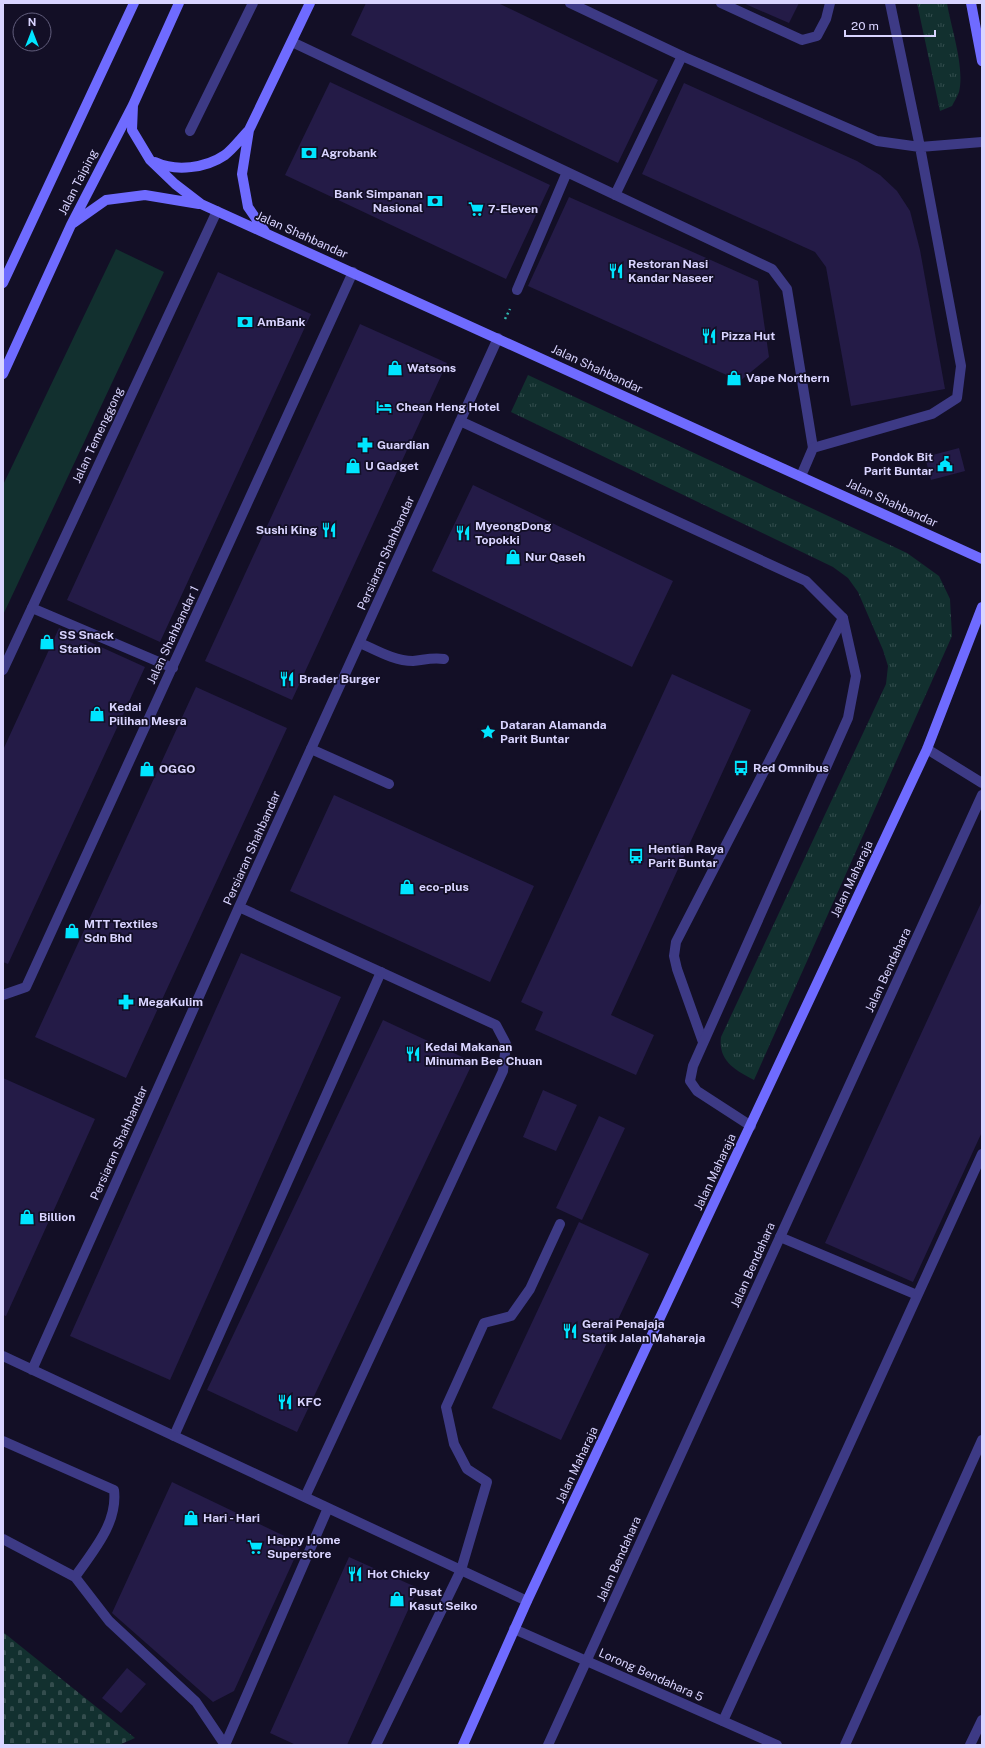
<svg xmlns="http://www.w3.org/2000/svg" width="985" height="1748" font-family="'Public Sans',sans-serif">
<style>
.grass{fill:url(#grass-tufts)}
.cemetery{fill:url(#cemetery-stones)}
.garden{fill:#12302f}
.building{fill:#241b47}
.lines{fill:none;stroke-linecap:round;stroke-linejoin:round}
.path{stroke:#2fb8b0;stroke-width:2.5;stroke-dasharray:2 3;stroke-linecap:butt}
.lane{stroke:#3d3a85;stroke-width:10}
.street{stroke:#3d3a85;stroke-width:10}
.secondary{stroke:#6f6bff;stroke-width:10}
.labels{text-anchor:middle;stroke-width:3.5;stroke-linejoin:round;paint-order:stroke}
.poi-label{font-size:12px;font-weight:bold;fill:#d9d4ff;stroke:#130f26;text-anchor:start}
.street-label{font-size:12px;fill:#d9d4ff;stroke:#130f26}
</style>
<defs>
<pattern id="grass-tufts" width="24" height="20" patternUnits="userSpaceOnUse"><rect width="24" height="20" fill="#12302f"/><path d="M3 7l-1-3M5 7V3M7 7l1-3M15 17l-1-3M17 17v-4M19 17l1-3" fill="none" stroke="#344d4e"/></pattern>
<pattern id="cemetery-stones" width="16" height="16" patternUnits="userSpaceOnUse"><rect width="16" height="16" fill="#12302f"/><path d="M2 7V4a2 2 0 0 1 4 0v3zM10 15v-3a2 2 0 0 1 4 0v3z" fill="#344d4e"/></pattern>
</defs>
<rect width="100%" height="100%" fill="#130f26"/>
<path class="grass" d="M917,3h30c4,25 18,64 12,89 -2,5 -5,10 -7,14l-12,5z
M528,375l379,178 32,23 11,23 2,37 -198,444c-19,-10 -36,-19 -33,-43l165,-353 2,-18 -5,-16 -25,-58 -10,-14 -15,-11 -322,-155z"/>
<path class="cemetery" d="M3,1632l132,106 -16,7h-116z"/>
<path class="garden" d="M116,249l48,23 -161,343v-130z"/>
<path class="building" d="M366,3h132l160,77 -40,83 -267,-128z
M743,3h56l-10,20z
M330,82l220,103 -44,94 -221,-104z
M684,83l173,78 23,14 17,16 13,20 10,39 25,139 -94,17 -25,-139 -11,-15 -173,-78z
M569,197l189,84 11,76 -29,24 -212,-95z
M218,272l93,42 -151,328 -93,-42z
M360,324l87,39 -155,337 -87,-39z
M959,448l6,23 -34,9 -6,-23z
M473,485l200,96 -41,86 -200,-96z
M59,628l86,39 -137,297 -5,-2v-212z
M672,674l79,36 -140,305 43,20 -18,40 -101,-45 8,-18 -22,-10z
M196,687l91,41 -161,350 -91,-41z
M334,795l200,91 -44,96 -200,-91z
M982,901v231l-69,150 -88,-39z
M241,953l100,44 -171,383 -100,-44z
M383,1020l90,42 -176,370 -90,-42z
M3,1078l92,41 -89,197 -3,-1z
M543,1090l34,15 -21,46 -33,-14z
M599,1116l26,12 -43,92 -26,-12z
M579,1222l70,32 -88,186 -69,-32z
M172,1482l129,62 -67,147 -21,11 -101,-89z
M349,1557l69,31 -71,157h-51l-26,-12z
M127,1668l19,16 -25,29 -19,-15z"/>
<g class="lines">
<path class="path" d="M505,319l5,-10"/>
<path class="lane" d="M721,3l81,37 15,-4 9,-17 4,-16
M292,42l480,227 15,20 26,159
M190,131l63,-128
M615,195l67,-139
M517,290l50,-118
M32,608l141,60
M360,643c16,7 34,18 53,18 11,-1 19,-4 31,-2
M311,749l78,35
M3,995l23,-8 327,-715
M703,1042l-26,-73 -3,-13 2,-14 167,-324
M780,1237l137,58
M174,1436l207,-464
M3,1441l111,49c4,33 -21,61 -39,87
M3,1539l72,38 34,44 87,81 29,43
M461,1570l26,-88 -20,-13 -13,-25 -8,-37 38,-84 27,-7 19,-27 30,-65
M723,1721l259,-567
M970,1745l12,-25"/>
<path class="street" d="M570,3l112,53 195,85 43,6 62,-5
M460,421l346,160 37,37 13,58 -8,42 -155,348 -3,15 7,10 54,35
M801,476l12,-28 119,-34 25,-16 4,-32 -41,-219 -30,-144
M3,670l214,-459
M927,749l55,34
M239,907l257,118 10,19 -3,27 -198,426
M3,1356l524,245
M32,1370l207,-463 259,-569
M514,1629l263,116
M225,1745l103,-237
M376,1745l85,-175
M548,1745l434,-950
M845,1745l137,-305"/>
<path class="secondary" d="M971,3l11,58
M133,105l-1,25 18,30 25,24 26,20 781,355
M155,162c21,10 51,6 70,-7 9,-7 16,-17 24,-25
M72,224l34,-24 39,-5 54,9
M266,233l-18,-26 -6,-33 7,-44 61,-127
M3,283l131,-280
M3,374l68,-149 62,-120 46,-102
M463,1745l64,-144 400,-852 55,-142"/>
</g>
<defs>
<symbol id="bank-bare" viewBox="-9 -9 18 18"><path d="M-6-4H6V4H-6ZM0-2.3a2.3 2.3 0 1 0 0 4.6a2.3 2.3 0 1 0 0-4.6Z" fill="#00e5ff" stroke="#130f26" stroke-width="2.5" paint-order="stroke"/></symbol>
<symbol id="supermarket-bare" viewBox="-9 -9 18 18"><path d="M-6-5.5h2.5l.6 2H6L4.5 2H-2.5L-4.4-4H-6ZM-1.5 3.2a1.3 1.3 0 1 0 .1 0ZM3 3.2a1.3 1.3 0 1 0 .1 0Z" fill="#00e5ff" stroke="#130f26" stroke-width="2.5" paint-order="stroke"/></symbol>
<symbol id="restaurant-bare" viewBox="-9 -9 18 18"><path d="M-5-6h1v4h1v-4h1v4h1v-4h1v5L-1.5 .5V6h-2V.5L-5-1ZM5-6V6H3V1.5H1.5Q1.5-4 5-6Z" fill="#00e5ff" stroke="#130f26" stroke-width="2.5" paint-order="stroke"/></symbol>
<symbol id="shop-bare" viewBox="-9 -9 18 18"><path d="M-5-2.5h2.3a2.7 3.5 0 0 1 5.4 0H5L5.5 6h-11ZM-1.5-2.5h3a1.5 2.3 0 0 0-3 0Z" fill="#00e5ff" stroke="#130f26" stroke-width="2.5" paint-order="stroke"/></symbol>
<symbol id="hotel-bare" viewBox="-9 -9 18 18"><path d="M-6-4.5h1.5V1H6V5H4.5V3h-9V5H-6ZM-4 0a1.8 1.8 0 1 1 3.6 0ZM.5 0V-2.5h3Q6-2.5 6 0Z" fill="#00e5ff" stroke="#130f26" stroke-width="2.5" paint-order="stroke"/></symbol>
<symbol id="pharmacy-bare" viewBox="-9 -9 18 18"><path d="M-2-6h4v4h4v4h-4v4h-4v-4h-4v-4h4Z" fill="#00e5ff" stroke="#130f26" stroke-width="2.5" paint-order="stroke"/></symbol>
<symbol id="civic-bare" viewBox="-9 -9 18 18"><path d="M-.6-6.5H3V-4.5H.6V-3L4-1V1h2V6H-6V1h2V-1L-.6-3ZM-1.2 2.5V6h2.4V2.5Z" fill="#00e5ff" stroke="#130f26" stroke-width="2.5" paint-order="stroke"/></symbol>
<symbol id="sight-bare" viewBox="-9 -9 18 18"><path d="M0-6L1.8-2.2L6-1.7L2.9 1.2L3.7 5.4L0 3.3L-3.7 5.4L-2.9 1.2L-6-1.7L-1.8-2.2Z" fill="#00e5ff" stroke="#130f26" stroke-width="2.5" paint-order="stroke"/></symbol>
<symbol id="bus-bare" viewBox="-9 -9 18 18"><path d="M-5-6H5V4H4V6H2V4H-2V6H-4V4H-5ZM-3.5-4V0h7V-4ZM-3.5 1.2v1.5H-2V1.2ZM2 1.2v1.5H3.5V1.2Z" fill="#00e5ff" stroke="#130f26" stroke-width="2.5" paint-order="stroke"/></symbol>
</defs>
<g fill-rule="evenodd">
<use href="#bank-bare" x="298" y="142" width="22" height="22"/>
<use href="#bank-bare" x="424" y="190" width="22" height="22"/>
<use href="#supermarket-bare" x="465" y="198" width="22" height="22"/>
<use href="#restaurant-bare" x="605" y="260" width="22" height="22"/>
<use href="#bank-bare" x="234" y="311" width="22" height="22"/>
<use href="#restaurant-bare" x="698" y="325" width="22" height="22"/>
<use href="#shop-bare" x="384" y="357" width="22" height="22"/>
<use href="#shop-bare" x="723" y="367" width="22" height="22"/>
<use href="#hotel-bare" x="373" y="396" width="22" height="22"/>
<use href="#pharmacy-bare" x="354" y="434" width="22" height="22"/>
<use href="#civic-bare" x="934" y="453" width="22" height="22"/>
<use href="#shop-bare" x="342" y="455" width="22" height="22"/>
<use href="#restaurant-bare" x="318" y="519" width="22" height="22"/>
<use href="#restaurant-bare" x="452" y="522" width="22" height="22"/>
<use href="#shop-bare" x="502" y="546" width="22" height="22"/>
<use href="#shop-bare" x="36" y="631" width="22" height="22"/>
<use href="#restaurant-bare" x="276" y="668" width="22" height="22"/>
<use href="#shop-bare" x="86" y="703" width="22" height="22"/>
<use href="#sight-bare" x="477" y="721" width="22" height="22"/>
<use href="#bus-bare" x="730" y="757" width="22" height="22"/>
<use href="#shop-bare" x="136" y="758" width="22" height="22"/>
<use href="#bus-bare" x="625" y="845" width="22" height="22"/>
<use href="#shop-bare" x="396" y="876" width="22" height="22"/>
<use href="#shop-bare" x="61" y="920" width="22" height="22"/>
<use href="#pharmacy-bare" x="115" y="991" width="22" height="22"/>
<use href="#restaurant-bare" x="402" y="1043" width="22" height="22"/>
<use href="#shop-bare" x="16" y="1206" width="22" height="22"/>
<use href="#restaurant-bare" x="559" y="1320" width="22" height="22"/>
<use href="#restaurant-bare" x="274" y="1391" width="22" height="22"/>
<use href="#shop-bare" x="180" y="1507" width="22" height="22"/>
<use href="#supermarket-bare" x="244" y="1536" width="22" height="22"/>
<use href="#restaurant-bare" x="344" y="1563" width="22" height="22"/>
<use href="#shop-bare" x="386" y="1588" width="22" height="22"/>
</g>
<g class="labels">
<g class="poi-label">
<text x="321" y="157">Agrobank</text>
<text x="423" y="198" text-anchor="end">Bank Simpanan<tspan x="423" dy="14">Nasional</tspan></text>
<text x="488" y="213">7-Eleven</text>
<text x="628" y="268">Restoran Nasi<tspan x="628" dy="14">Kandar Naseer</tspan></text>
<text x="257" y="326">AmBank</text>
<text x="721" y="340">Pizza Hut</text>
<text x="407" y="372">Watsons</text>
<text x="746" y="382">Vape Northern</text>
<text x="396" y="411">Chean Heng Hotel</text>
<text x="377" y="449">Guardian</text>
<text x="933" y="461" text-anchor="end">Pondok Bit<tspan x="933" dy="14">Parit Buntar</tspan></text>
<text x="365" y="470">U Gadget</text>
<text x="475" y="530">MyeongDong<tspan x="475" dy="14">Topokki</tspan></text>
<text x="317" y="534" text-anchor="end">Sushi King</text>
<text x="525" y="561">Nur Qaseh</text>
<text x="59" y="639">SS Snack<tspan x="59" dy="14">Station</tspan></text>
<text x="299" y="683">Brader Burger</text>
<text x="109" y="711">Kedai<tspan x="109" dy="14">Pilihan Mesra</tspan></text>
<text x="500" y="729">Dataran Alamanda<tspan x="500" dy="14">Parit Buntar</tspan></text>
<text x="753" y="772">Red Omnibus</text>
<text x="159" y="773">OGGO</text>
<text x="648" y="853">Hentian Raya<tspan x="648" dy="14">Parit Buntar</tspan></text>
<text x="419" y="891">eco-plus</text>
<text x="84" y="928">MTT Textiles<tspan x="84" dy="14">Sdn Bhd</tspan></text>
<text x="138" y="1006">MegaKulim</text>
<text x="425" y="1051">Kedai Makanan<tspan x="425" dy="14">Minuman Bee Chuan</tspan></text>
<text x="39" y="1221">Billion</text>
<text x="582" y="1328">Gerai Penajaja<tspan x="582" dy="14">Statik Jalan Maharaja</tspan></text>
<text x="297" y="1406">KFC</text>
<text x="203" y="1522">Hari - Hari</text>
<text x="267" y="1544">Happy Home<tspan x="267" dy="14">Superstore</tspan></text>
<text x="367" y="1578">Hot Chicky</text>
<text x="409" y="1596">Pusat<tspan x="409" dy="14">Kasut Seiko</tspan></text>
</g>
<g class="street-label">
<text transform="translate(78 182) rotate(-63)" y="4">Jalan Taiping</text>
<text transform="translate(302 235) rotate(24)" y="4">Jalan Shahbandar</text>
<text transform="translate(597 369) rotate(25)" y="4">Jalan Shahbandar</text>
<text transform="translate(98 435) rotate(-65)" y="4">Jalan Temenggong</text>
<text transform="translate(892 503) rotate(25)" y="4">Jalan Shahbandar</text>
<text transform="translate(386 553) rotate(-66)" y="4">Persiaran Shahbandar</text>
<text transform="translate(173 635) rotate(-65)" y="4">Jalan Shahbandar 1</text>
<text transform="translate(252 848) rotate(-66)" y="4">Persiaran Shahbandar</text>
<text transform="translate(852 879) rotate(-65)" y="4">Jalan Maharaja</text>
<text transform="translate(888 970) rotate(-65)" y="4">Jalan Bendahara</text>
<text transform="translate(119 1143) rotate(-66)" y="4">Persiaran Shahbandar</text>
<text transform="translate(715 1172) rotate(-65)" y="4">Jalan Maharaja</text>
<text transform="translate(753 1265) rotate(-66)" y="4">Jalan Bendahara</text>
<text transform="translate(577 1465) rotate(-65)" y="4">Jalan Maharaja</text>
<text transform="translate(619 1559) rotate(-66)" y="4">Jalan Bendahara</text>
<text transform="translate(651 1675) rotate(24)" y="4">Lorong Bendahara 5</text>
</g>
</g>
<rect width="985" height="1748" fill="none" stroke="#d9d4ff" stroke-width="8"/>
<g transform="translate(32 32)"><circle r="19" fill="#130f26" stroke="#625e7d"/>
<path d="M0-3L7 15L0 10L-7 15Z" fill="#00e5ff"/>
<text y="-6" font-size="11" font-weight="bold" text-anchor="middle" fill="#d9d4ff">N</text>
</g>
<path d="M845 30v6h90v-6" fill="none" stroke="#d9d4ff" stroke-width="2"/>
<text x="851" y="30" font-size="12" fill="#d9d4ff" stroke="#130f26" stroke-width="3" paint-order="stroke">20 m</text>
</svg>
